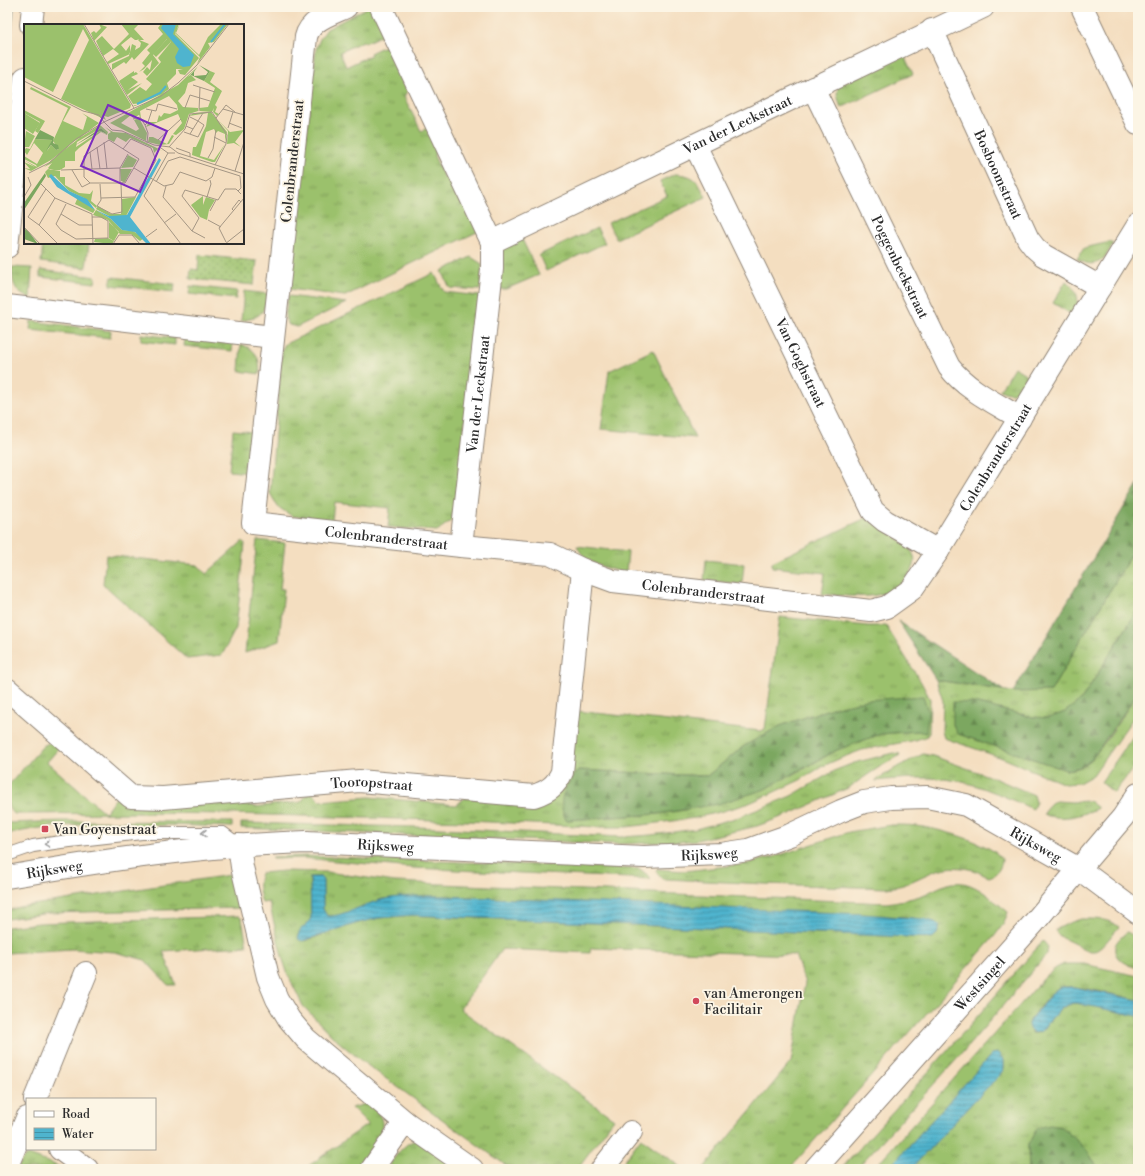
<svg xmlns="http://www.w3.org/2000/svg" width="1145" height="1176" font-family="'Libre Bodoni',serif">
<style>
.grass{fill:url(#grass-tufts);stroke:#63764c;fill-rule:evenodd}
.forest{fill:url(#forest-firs);stroke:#546946}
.garden{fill:url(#garden-dots);stroke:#63764c}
.water{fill:url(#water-rules);stroke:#3d707c}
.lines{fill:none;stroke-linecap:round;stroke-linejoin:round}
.service-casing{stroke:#908476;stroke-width:14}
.minor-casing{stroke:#908476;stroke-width:24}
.tertiary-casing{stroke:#908476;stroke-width:24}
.primary-casing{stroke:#908476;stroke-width:24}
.service{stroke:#fff;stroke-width:12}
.minor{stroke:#fff;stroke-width:22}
.tertiary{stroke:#fff;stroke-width:22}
.primary{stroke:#fff;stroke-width:22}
.oneway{stroke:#a0a0a0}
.poi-dot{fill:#d1495b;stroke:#fcf5e5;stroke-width:1.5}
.labels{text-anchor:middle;stroke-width:3.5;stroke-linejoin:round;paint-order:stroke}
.street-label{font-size:14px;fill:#2b2b2b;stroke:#fcf5e5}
.poi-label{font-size:14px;fill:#2b2b2b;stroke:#fcf5e5;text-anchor:start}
.inset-river{fill:none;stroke:#4fb4ce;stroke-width:2}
.inset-road{fill:none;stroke:#a49684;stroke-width:1}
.view{fill:#7b2cbf;fill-opacity:0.15;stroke:#7b2cbf;stroke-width:2}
.inset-edge{fill:none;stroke:#2b2b2b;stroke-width:2}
</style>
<defs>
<pattern id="grass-tufts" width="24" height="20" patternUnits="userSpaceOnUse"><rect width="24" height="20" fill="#9bc16c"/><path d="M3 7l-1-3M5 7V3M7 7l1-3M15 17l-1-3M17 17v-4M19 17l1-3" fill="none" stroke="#7f9d59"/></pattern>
<pattern id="forest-firs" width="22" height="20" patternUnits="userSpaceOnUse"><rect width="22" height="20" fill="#7ca760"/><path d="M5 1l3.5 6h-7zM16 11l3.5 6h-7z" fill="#66884f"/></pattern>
<pattern id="garden-dots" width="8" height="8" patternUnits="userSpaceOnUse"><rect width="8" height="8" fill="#9bc16c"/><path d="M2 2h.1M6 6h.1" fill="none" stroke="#7f9d59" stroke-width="1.8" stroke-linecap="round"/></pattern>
<pattern id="water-rules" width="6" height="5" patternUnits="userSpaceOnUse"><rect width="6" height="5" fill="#4fb4ce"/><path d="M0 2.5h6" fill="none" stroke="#4293a7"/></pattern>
</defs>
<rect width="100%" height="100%" fill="#fcf5e5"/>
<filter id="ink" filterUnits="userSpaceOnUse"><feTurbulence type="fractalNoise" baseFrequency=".025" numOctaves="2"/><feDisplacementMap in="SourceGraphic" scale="8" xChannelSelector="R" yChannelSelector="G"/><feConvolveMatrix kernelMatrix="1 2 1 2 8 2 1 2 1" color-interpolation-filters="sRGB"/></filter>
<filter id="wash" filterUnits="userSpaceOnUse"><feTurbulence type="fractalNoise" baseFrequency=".012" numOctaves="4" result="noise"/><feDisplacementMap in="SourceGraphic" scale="16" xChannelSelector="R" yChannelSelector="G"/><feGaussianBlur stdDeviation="0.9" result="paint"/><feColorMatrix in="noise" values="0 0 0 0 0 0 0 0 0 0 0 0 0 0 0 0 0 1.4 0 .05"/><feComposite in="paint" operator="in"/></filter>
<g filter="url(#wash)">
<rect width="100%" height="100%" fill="#f4dec0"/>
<path class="grass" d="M368,7h5l13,26 -21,10 -2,-2 -23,11 6,15 25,-12 -1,-2 21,-10 19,41 -6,13 17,34 10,-4 7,14 -4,15 10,21 14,5 23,48 -136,66 -56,-7 27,-240 4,-10 7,-10z
M902,51l11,23 -72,34 -4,-13 1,-9z
M675,174c20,1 22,6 31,23l-90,42 -8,-16 59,-27 -7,-15z
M597,228l8,15 -59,28 -7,-16z
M520,235l19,40 -33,14h-13l4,-36z
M1110,242l3,2c-9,17 -17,26 -36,15l7,-11z
M43,243h46l-3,25 -45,-6z
M471,257l11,7 -2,26 -30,-2 -8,-17z
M12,267l20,1 -2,30c-16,-5 -18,-16 -18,-31z
M40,270l56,7 -1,6 -55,-6z
M434,273l10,19 36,4 -23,192 -5,32 -15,11 -49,-4 2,-19 -56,-6 -2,19 -40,-5 -14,-9 -8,-14 12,-143 3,-6z
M112,277l63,7 -1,8 -64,-7z
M1066,281c7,5 14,15 11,24 -1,3 -4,6 -6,9l-18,-11z
M190,286l47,5 -1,8 -47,-5z
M244,291l24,3c-4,20 -7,23 -27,27z
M288,296l58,7 -49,24 -8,-2 -4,-7z
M31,321l80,10 -1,7 -80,-8z
M141,334l34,4v7l-34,-4z
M185,338l48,5 -1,8 -48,-5z
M241,344c17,7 18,13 19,30l-21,-3z
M653,350l42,88 -94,-9 8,-58z
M1014,367l18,11c-8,11 -18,20 -32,12z
M233,430l20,2 -3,41 -21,-2z
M866,518c12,8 36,20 44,31 6,8 6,15 1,23 -19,32 -57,24 -89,22l3,-21 -53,-6v-5z
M257,540l28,3 -5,46h4l-5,52 -34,12z
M243,541l2,3 -9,84 -14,27 -35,4 -84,-75 3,-29 92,10 8,9z
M1138,543v66l-56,90 -17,13 -16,6 -16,-1 -60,-14 -15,31 108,36c5,-1 11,-1 15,-3 16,-7 46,-59 57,-75v19l-45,64 -14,8 -14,1 -60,-25 -61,-21 -2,-7 1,-30 -7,-21 77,12 38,-1z
M577,546l51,6 -2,20c-14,-2 -34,-6 -44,-18 -2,-2 -3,-5 -5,-8z
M706,560l38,4 -2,20 -38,-4z
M780,617l88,9h18l35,56 9,17 -1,33 -2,4 -11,4 -54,10 -21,8 -18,8 -23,14 -30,14 -23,10 -28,8 -24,6 -68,9h-30l-130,-6 -233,-7 -92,-1 -127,1c-10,-5 -8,-17 -8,-27l36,-41 9,-5 8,6 -13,15 58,51 13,-18 126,4 10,8 47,-5 7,-9 3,-1 9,9 50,-4 86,8 9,-7 75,5 37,-92 184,20 4,-2zM832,708l85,23 -36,3 -44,16 -48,27 -104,33 -27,4 -92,6 12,-50 129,6 37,-30 36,-20z
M1138,729v33l-24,31 -13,-11z
M893,753l7,1 -1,2 -21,12 -30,20 -58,26 -33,12 -60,14 -19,2 -61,2 -376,-16v-5l177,4 204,10 29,-2 45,-6 43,-12 52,-21 45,-26 18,-7z
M923,754l10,2 61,22 40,17 2,7 -3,7c-24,-10 -49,-23 -75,-28 -27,-5 -55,-3 -82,0v-1l23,-14z
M1056,801l15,1 18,-1 9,7c-20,9 -33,12 -54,7 2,-6 5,-13 12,-14z
M63,821l169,1v5l-65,-2 -32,2 -2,-3c-43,1 -85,-1 -126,11v-12z
M891,825c12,0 25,0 37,3 18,3 64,16 74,31 0,8 -5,16 -13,18 -7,-2 -12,-7 -20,-8 -27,-5 -36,3 -59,13 -7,4 -16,5 -24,6l-122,-4 -98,-5h-4l-6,-8 1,-2 28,2 60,-7 29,-7 75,-25z
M306,856l334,13 10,8v2l-237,-11 -110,-10 -31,1v-2z
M284,871l43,1 68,10 492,21c12,-2 25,-4 36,-8 16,-7 29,-17 47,-10 14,5 26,18 38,27 -4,16 -19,30 -29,42l-190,215h-86l88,-107 14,-79 -10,-28 -204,-7 -1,5 -88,-4 -42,60 154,110 -37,50h-66l-148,-107 -29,-24 -31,-32 -15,-31 -6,-18 -13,-55 -7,1c-3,-11 -5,-20 -1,-30zM310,877h11l2,4v28l4,7h10l45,-17 37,-3h24l462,21 30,5 2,12 -5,4 -520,-23 -33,3 -21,5 -54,18 -2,-13 6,-5 3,-5z
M230,875l5,11 5,22 -191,5 -42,6v-8l12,-4z
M239,916l3,3 5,27 -84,5 13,34h-8l-23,-25 -30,-8 -43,-3 -65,4v-26l32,-4z
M1081,919c14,0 27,-1 38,8 -6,6 -18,24 -25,24 -7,1 -15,-5 -21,-8 -6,-3 -15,-6 -18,-13l14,-7z
M1127,932l11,6v30c-9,-2 -25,-8 -23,-21 0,-5 8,-12 12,-15z
M1043,941l5,6 -1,7 -90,105 -101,110h-15l107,-119z
M1064,964h20l54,12v24c-14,-3 -70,-18 -80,-12 -10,6 -22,25 -30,35l4,10h5l4,-2c10,-11 19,-26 35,-28l62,13v153h-39l-14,-21 -48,-19 -9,16 1,24h-118l62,-67 25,-25 6,-8v-9l-7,-7 -5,1 -104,115h-15l173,-193 10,-8z
M368,1103c3,3 8,7 11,11 12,20 -13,39 -21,55h-54l64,-45 -16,-16z
M641,1138l43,31h-66z
M416,1140l46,29h-76c9,-11 16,-25 30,-29z
M29,1155l34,13v1h-46l7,-12z"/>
<path class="forest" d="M1138,484v59l-87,148 -38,1z
M1138,609v83l-46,67 -11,8 -15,3 -108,-36 -5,-9v-23l20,1 60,14 16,1 16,-6 17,-13z
M898,621l105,69 -67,-10z
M923,696l5,15 -2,22 -9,-2 -36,3 -44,16 -74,40 -45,14 -60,10 -92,6c-10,-20 -1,-34 12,-50l129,6 37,-30 36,-20 52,-18 34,-8z
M1050,1125l12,2 23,21 14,21h-70l-1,-24 9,-17z"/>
<path class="garden" d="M199,255l58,6 -3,24 -64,-6 1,-10 7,1z"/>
<path class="water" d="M7,7h7l-7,67z
M310,877h11l2,4v28l4,7c12,2 40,-13 54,-16 19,-5 42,-4 62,-4l420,18 61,5 11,3 5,4 -3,8 -5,4 -520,-23 -33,3 -21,5 -56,18 -4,-2 1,-7 3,-4 6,-5 3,-5z
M1060,987h14l64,13v16l-62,-13c-16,1 -25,17 -35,28 -8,4 -13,0 -13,-8l24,-30z
M998,1053l6,7v9l-6,8 -25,25 -62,67h-23l104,-115z"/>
</g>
<g filter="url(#ink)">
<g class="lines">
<defs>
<path id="service" d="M7,855l26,-9 28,-4 81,-9h81l16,12"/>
<g id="minor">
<path id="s1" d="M346,7c-15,7 -36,13 -40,30l-53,486 208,23 89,8 33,16 30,11 258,30 16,-4 25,-18 26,-38 200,-326"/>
<path id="s2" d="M381,7l111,235 491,-235"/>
<path d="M1082,7l56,117"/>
<path d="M31,25l2,-18"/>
<path id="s3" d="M932,30l96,209 7,9 8,7 57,32"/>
<path id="s4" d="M813,88l136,279c18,23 46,36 71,51"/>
<path id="s5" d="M695,145l178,366 12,10 53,30"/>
<path d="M7,247l18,-169"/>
<path d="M7,306l266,31"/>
<path id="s6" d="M461,546l31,-277v-27"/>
<path id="s7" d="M7,689l124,108 32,1 196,-17 175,15c14,-5 22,-10 28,-24l21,-202"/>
<path d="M239,845l3,22 26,110 9,22 12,20 17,20 99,83 67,47"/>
<path d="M35,1099l51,-126"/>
<path d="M60,1149l27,20"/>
<path d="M7,1166l20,-48"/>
<path d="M372,1169l33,-47"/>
<path d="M602,1169l29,-37"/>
</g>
<g id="tertiary">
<path id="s8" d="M7,877c99,-17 198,-32 299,-35l338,15 77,-3 27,-4 42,-15 51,-24 23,-9 27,-4 36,-1 39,8 113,64 44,-52 15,-23"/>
</g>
<g id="primary">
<path id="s9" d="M815,1169l218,-245 46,-55 59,44"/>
</g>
</defs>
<use href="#service" class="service-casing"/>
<use href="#minor" class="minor-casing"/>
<use href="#tertiary" class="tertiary-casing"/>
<use href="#primary" class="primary-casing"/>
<use href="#service" class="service"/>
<use href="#minor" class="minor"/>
<use href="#tertiary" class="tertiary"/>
<use href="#primary" class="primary"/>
</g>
<defs><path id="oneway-chevron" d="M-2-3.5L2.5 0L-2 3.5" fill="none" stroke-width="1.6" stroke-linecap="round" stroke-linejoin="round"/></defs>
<g class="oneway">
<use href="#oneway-chevron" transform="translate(204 833) rotate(-180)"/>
<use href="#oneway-chevron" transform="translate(47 844) rotate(171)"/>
</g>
</g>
<g class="poi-dot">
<rect x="41" y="825" width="8" height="8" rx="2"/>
<circle cx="696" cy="1001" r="4"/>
</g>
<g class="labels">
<g class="street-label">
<text dy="5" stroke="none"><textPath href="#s2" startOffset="532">Van der Leckstraat</textPath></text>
<text transform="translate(292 161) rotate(-84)" y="5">Colenbranderstraat</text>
<text dy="5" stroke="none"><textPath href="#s3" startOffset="159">Bosboomstraat</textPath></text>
<text dy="5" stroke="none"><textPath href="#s4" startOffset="199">Poggenbeekstraat</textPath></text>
<text dy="5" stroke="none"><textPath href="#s5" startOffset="242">Van Goghstraat</textPath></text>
<text dy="5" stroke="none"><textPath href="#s6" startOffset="153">Van der Leckstraat</textPath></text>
<text dy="5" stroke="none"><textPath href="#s1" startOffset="1371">Colenbranderstraat</textPath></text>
<text dy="5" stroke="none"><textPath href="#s1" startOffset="675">Colenbranderstraat</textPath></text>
<text dy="5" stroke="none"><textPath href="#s1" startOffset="999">Colenbranderstraat</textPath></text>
<text dy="5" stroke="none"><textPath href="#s7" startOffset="406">Tooropstraat</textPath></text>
<text dy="5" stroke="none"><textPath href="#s8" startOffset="381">Rijksweg</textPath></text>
<text dy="5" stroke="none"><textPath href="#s8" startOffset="1053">Rijksweg</textPath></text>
<text dy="5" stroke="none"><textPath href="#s8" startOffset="705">Rijksweg</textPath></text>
<text dy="5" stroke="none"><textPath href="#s8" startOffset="48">Rijksweg</textPath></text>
<text dy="5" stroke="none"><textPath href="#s9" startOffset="248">Westsingel</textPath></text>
</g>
<g class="poi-label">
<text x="53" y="834">Van Goyenstraat</text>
<text x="704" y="998">van Amerongen<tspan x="704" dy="16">Facilitair</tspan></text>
</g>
</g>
<g transform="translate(24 24)">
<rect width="220" height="220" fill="#f4dec0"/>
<path d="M0,0h59l48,81 -1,3 -22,9 -4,-1 2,4 -45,-21 28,-59 -6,-11 -30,63 -29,-15zM75,0l8,3 -13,14 -3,-8 3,-2 2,2 5,-5zM97,0h18l-5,5 10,11h-9l-4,-3 -10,8 5,6 4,-6v9l-22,10 -1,-2 12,-8 -6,-5 -10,7 -7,-15 6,-5 12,13 15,-15zM137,0h18l-4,10 24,24 -14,17 -5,-1 -2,-4 5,-1h-7v5l-9,9 2,6 -7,5 -27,12 -2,-1h3l6,-2 -9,1 -5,-8 12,-9 6,4 6,-7 -6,-5 15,-17 -3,-4 13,-16 -4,-3 -14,16 6,8 -12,13 -4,-4 4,-5 3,3 2,-10 -8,9 -5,3 6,-6 -3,-3 8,-10 -3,-3 16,-16 -5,-6zM156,0l-4,9 23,22 9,-18 13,-13h7l-14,18 -6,1 2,4 -13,17 3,-7 -25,-24zM113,15l12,5 -15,16 -2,-3 -6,7 -2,-2 -12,8v-6l17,-8 3,-12 4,2 -1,4 5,-3 1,-4zM173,43l-9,10 3,-2 5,5 -8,3 -3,10 -7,8 5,6 15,1v3l-9,3 -5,15 -8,6 -3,-1 9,-11 -4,-9 -32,13 3,-5h8l2,-7 2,2 3,-4 6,1 8,-4 -1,-5 -8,-9 -29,15 1,7 -2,-3 -6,3 -2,-3 -10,8 15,8 3,-2 -5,-9 5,-2 8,15 -1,8 -36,-18 68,-38zM110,47v2l2,-1 2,2 -7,3 7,5 -10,8 14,-7 -15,12 -8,-14zM186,47l5,2 -5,9 12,9 -7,14 2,2 -2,5 4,2 -2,2 -4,-4 1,-4 -2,4 -12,-1 -1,-3 9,-1 7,-19 -11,-7zM7,63l40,20 -8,14 20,9 4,-13 -5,-4 17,10 -48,37 -20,11 -7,-3 6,1 -6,-7 11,5 -11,-7 13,7 -1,-2 -12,-6v-3l13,8 6,-11 -9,-10 -7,12 -3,-4 2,-3 4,1 5,-10 17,1 -5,11 4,-6 5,5 3,-1 -6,-8 15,-33 -38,-19zM0,86l21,11 -7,12 -3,-2 5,-9 -16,-9zM187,88l16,20 -2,10v-8l-7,-3 -2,2 -2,-4 -8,3 -6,24 14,4 11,-16 -10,18h-3l-20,-7 1,-8h3l10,-21 2,-13 -19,3 5,-3zM193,95l13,13 14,-2 -9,12 6,5 -7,-4 -7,1 1,-13zM76,101l8,7 -1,3 -6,-3 -22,16 -4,4v9h-10v6l-5,3h-10l-2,-2 4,-5 -8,4 29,-25zM77,104l5,6 -6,-3 -24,16 1,-5zM81,103l8,5 13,1 37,18 -5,-2 -4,4 -1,-5 -23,-10 -4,4 -9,-5 -3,5 -6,-3v-5l3,-2zM148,111l2,1 -5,8 -9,1 -12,-3 1,-5h4l14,7zM104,131l9,5 -4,7 -12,1zM24,145l12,2v6h5v8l14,8 11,1 3,-4 -2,11 6,5 -1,2 -12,-10 -15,-7 -14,-15 -7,2 -3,-6zM96,145h12l-7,13 -4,1 2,-2h-2zM179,172v9l3,-8 9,3 -6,10 -2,10 -7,-3 -9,-12zM54,173l17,13 -2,3 -18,-9zM112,173l-10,19h-17l-13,-7 2,-3 13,8h10l1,-15zM72,186l15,9 11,11 11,1 11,7 -4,3 -9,-7h-11l-12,-14 -15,-5zM85,198l10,10 -5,9 -5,-3z" fill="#9bc16c" fill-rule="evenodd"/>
<path d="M175,41l11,6 -6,10 -13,-6 -3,3 10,-12 -4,6v4l12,-1 2,-3zM77,104l6,6 -7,-3 -26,15zM16,106l14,7 -1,6 5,2 1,4 -3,1 -5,-5 -5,6 6,-11 -17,-1zM21,149l1,3 -22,34v-7zM0,204l5,4 9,12 -14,-5z" fill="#7ca760"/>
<path d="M0,89l16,10 -7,11 -9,-6zM2,107l9,5 -6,11h-5zM84,214l6,3 -2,3 -18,-2 1,-3z" fill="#9bc16c"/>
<path d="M144,14l3,4 -15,15 -3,-3z" fill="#9bc16c"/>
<path d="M139,0h13l-3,10 21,21 -4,11 -7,1 -6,-4 -2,-6 4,-8 -18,-21zM135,134l2,2 -31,57 21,27h-4l-12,-12 -13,-2 -11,-11 -15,-9 13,6 18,-1zM27,150l18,17 18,8 8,11 -38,-23 -8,-11z" fill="#4fb4ce"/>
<path class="inset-river" d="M187,18l14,-18M113,80l23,-11 6,-7"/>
<path class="inset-road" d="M60,0l50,84M0,57l59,30 16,4 5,7 57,-26 17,-13 19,-18 32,-41M169,61l22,7M161,84l5,-13 20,6M122,85l10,2 2,-7 19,5M199,85l3,-4 9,7M175,87l1,-24M166,93l8,4 -5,8M192,94l7,-9 21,6M109,95l7,-2 5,8 3,8 -1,10M205,99l13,5M121,101l3,-3 4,-12M162,102l7,3 -3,5M204,104l5,-16M160,108l14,5 6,-12 -6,-4 5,-8M190,113l12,6M85,116l30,19 -14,24h-35l-6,-6v-21zM134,116l23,-21M80,118l3,27M73,123l3,22M145,123l16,-18 5,-15 22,-2 15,23 -1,9 -11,21M137,124l7,5h7M152,124l14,5v4M66,128l2,17M144,129l-24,43 37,48M184,134l5,-9 3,-19M96,144l8,-14M110,144l30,18 9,-2 7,-12 26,9 6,-4 3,-9M37,146l59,-2v16M48,146l10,17 8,-4M211,147l9,-29M5,149l20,-10 27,-24 28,-17 8,8 10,1 32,14 16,2 8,6 66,21M132,158l12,-21 12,-4 60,19 1,12 -3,3M17,160l14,14 37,16 1,30M76,160l1,16 -4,6 15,8 10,-2 -1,-28M142,162l-3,11 29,34M0,173l7,-12 -3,-8M183,173l4,-13 -1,-4M31,174l-16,27 19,19M77,174l34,-1 21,-37 -5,-12 -20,-9 -8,10M42,180l-10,20 5,6 15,9 32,-1v-17l-7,-4h-9M186,187l6,-11M210,187l-2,-2 7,-9 2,2M37,190l18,11h13M184,196l13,7M140,199l12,-9M15,201l-11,-8 18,-28M0,203l16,17M122,213l11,-8M181,214l-13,-7 7,-13 -17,-22 3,-6 33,10 7,-11h11l5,5M202,218l-7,-14 25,-30M89,220l6,-9h13l8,9M201,220l19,-15"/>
<path class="view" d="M84,81l59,26 -27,61 -59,-26z"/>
<rect width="220" height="220" class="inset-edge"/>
</g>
<rect width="1145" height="1176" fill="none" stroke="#fcf5e5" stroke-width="24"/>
<rect x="26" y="1098" width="130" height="52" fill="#fcf5e5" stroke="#a8a49b"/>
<rect x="34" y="1111" width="20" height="6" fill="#ffffff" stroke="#a8a49b"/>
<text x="62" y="1118" font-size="12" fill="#2b2b2b">Road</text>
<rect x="34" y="1128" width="20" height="12" fill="url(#water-rules)" stroke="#a8a49b"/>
<text x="62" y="1138" font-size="12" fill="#2b2b2b">Water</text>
</svg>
